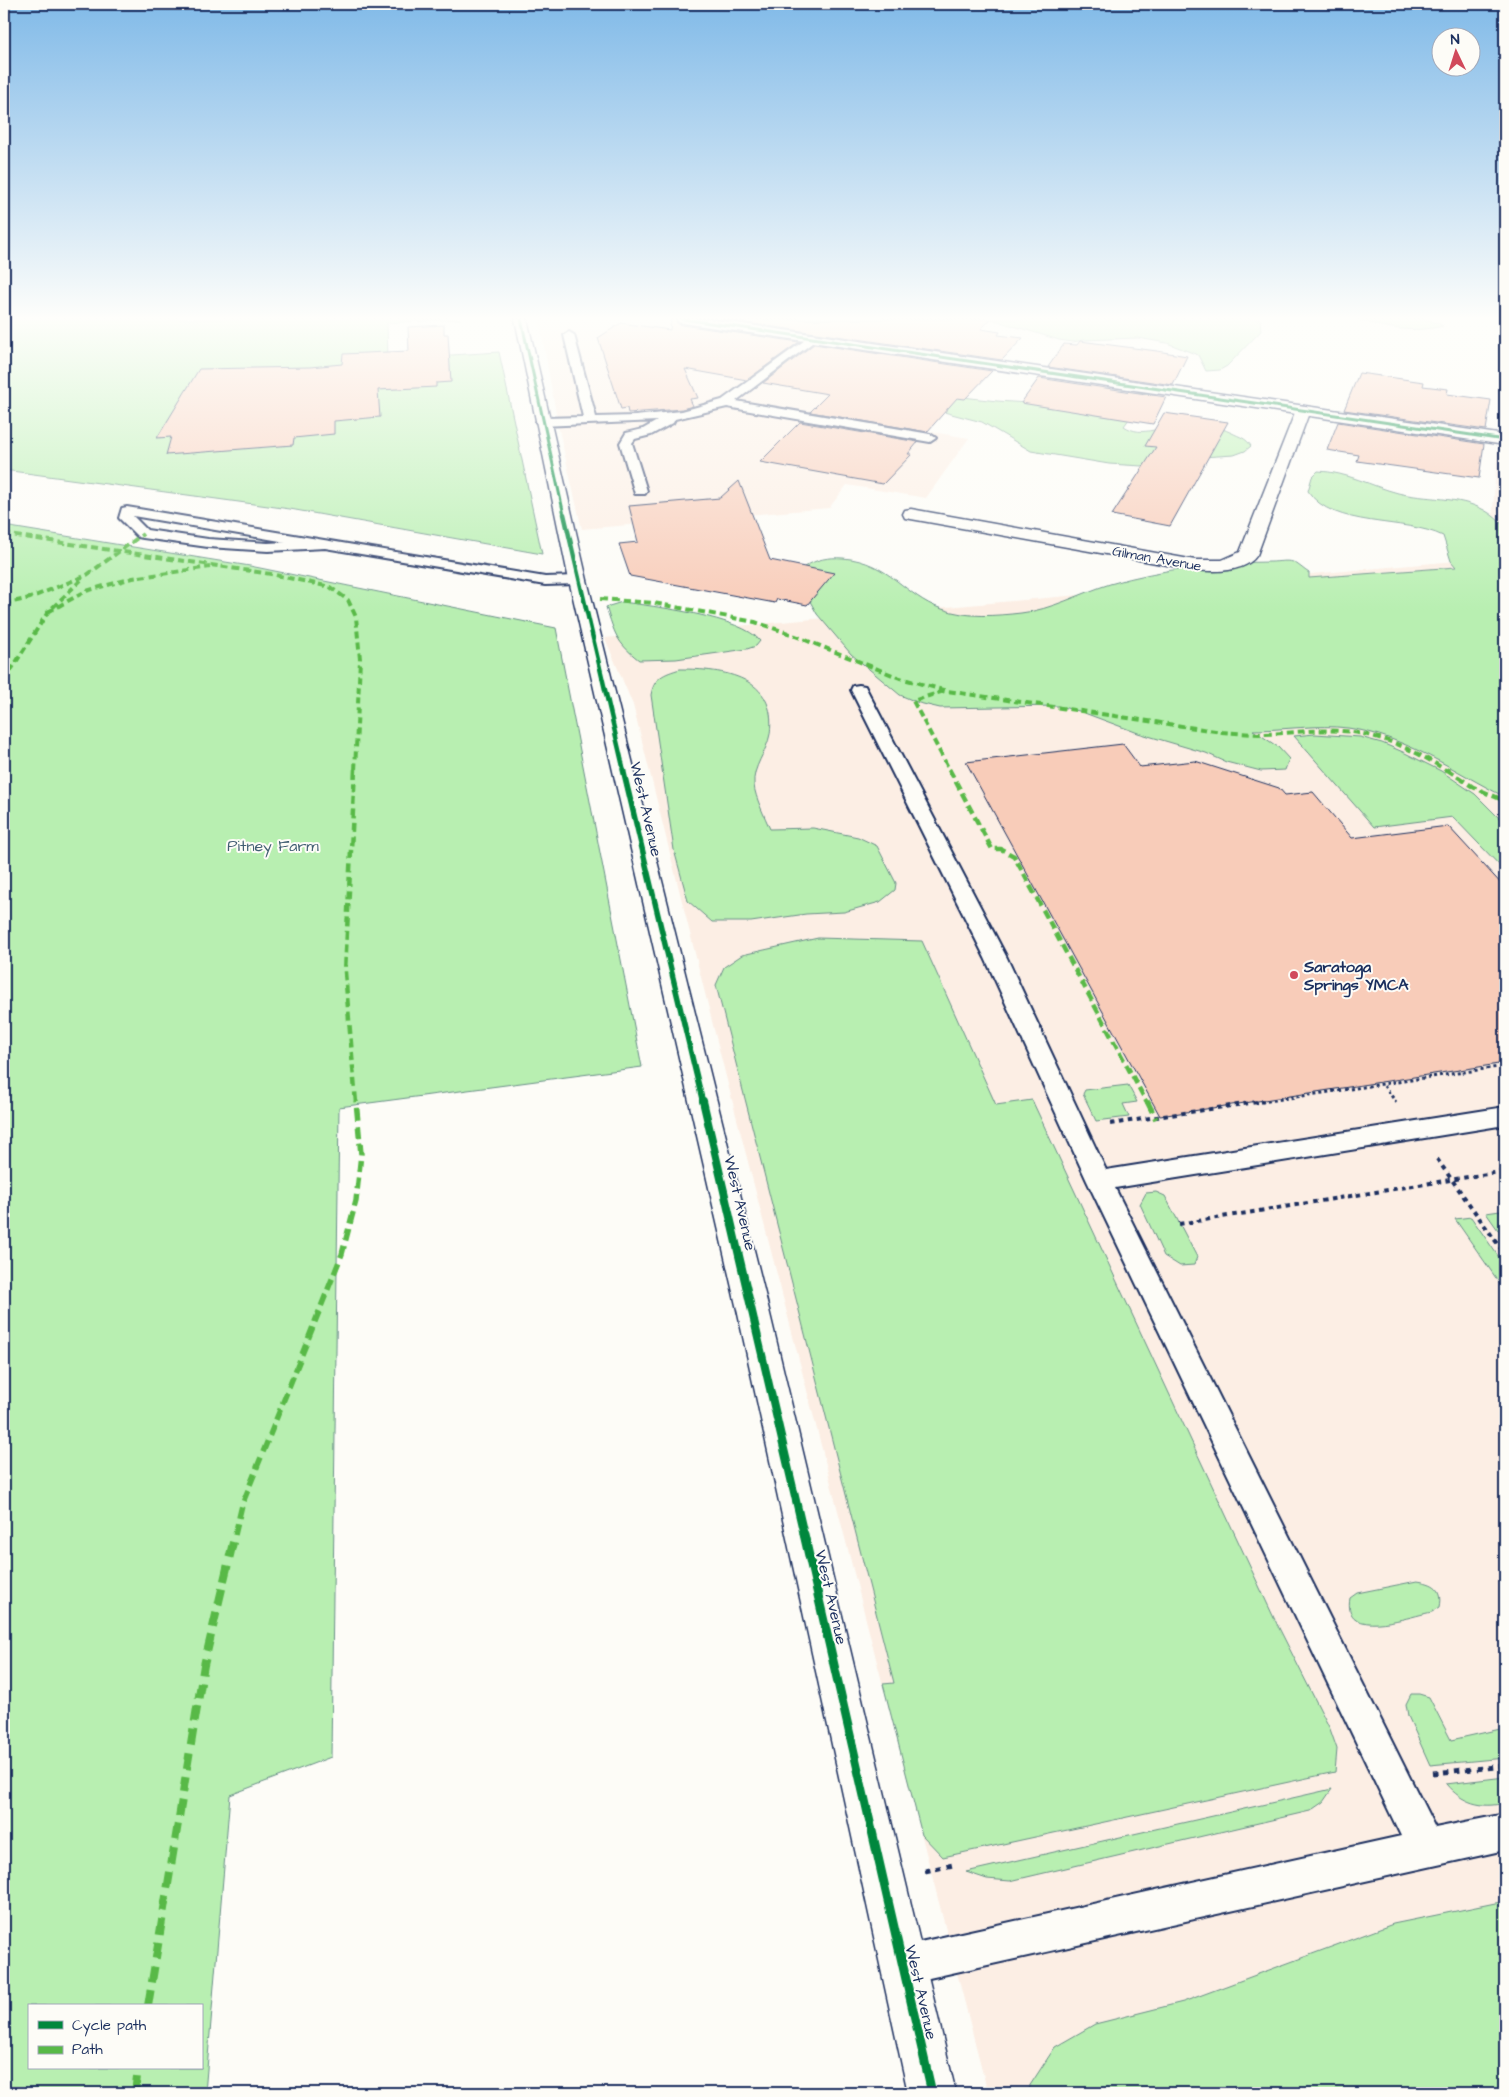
<svg xmlns="http://www.w3.org/2000/svg" width="1509" height="2097" font-family="'Architects Daughter',sans-serif">
<style>
.built{fill:#fceee4}
.green{fill:#b8efb1;stroke:#6a8f88;fill-rule:evenodd}
.building{fill:#f8ccb9;stroke:#1b2f5e}
.lines{fill:none;stroke-linecap:round;stroke-linejoin:round}
.lane-casing{stroke:#1b2f5e;stroke-width:4}
.street-casing{stroke:#1b2f5e;stroke-width:3}
.secondary-casing{stroke:#1b2f5e;stroke-width:3}
.path-far2{stroke:#1b2f5e;stroke-width:3;stroke-dasharray:3 3;stroke-linecap:butt}
.path-far1{stroke:#1b2f5e;stroke-width:4;stroke-dasharray:4.5 4.5;stroke-linecap:butt}
.path{stroke:#1b2f5e;stroke-width:5;stroke-dasharray:5.5 5.5;stroke-linecap:butt}
.lane{fill:#fdfcf7;fill-rule:evenodd}
.street{fill:#fdfcf7;fill-rule:evenodd}
.secondary{fill:#fdfcf7;fill-rule:evenodd}
.quiet-far3{stroke:#58b947;stroke-width:4;stroke-dasharray:7 4;stroke-linecap:butt}
.quiet-far2{stroke:#58b947;stroke-width:4.5;stroke-dasharray:9 4.5;stroke-linecap:butt}
.quiet-far1{stroke:#58b947;stroke-width:5.5;stroke-dasharray:12 5.5;stroke-linecap:butt}
.quiet{stroke:#58b947;stroke-width:8;stroke-dasharray:16 8;stroke-linecap:butt}
.cycleway-far4-casing{stroke:#fdfcf7;stroke-width:5}
.cycleway-far3-casing{stroke:#fdfcf7;stroke-width:6}
.cycleway-far2-casing{stroke:#fdfcf7;stroke-width:9}
.cycleway-far1-casing{stroke:#fdfcf7;stroke-width:11}
.cycleway-casing{stroke:#fdfcf7;stroke-width:12}
.cycleway-far4{stroke:#00873e;stroke-width:3}
.cycleway-far3{stroke:#00873e;stroke-width:4.5}
.cycleway-far2{stroke:#00873e;stroke-width:5.5}
.cycleway-far1{stroke:#00873e;stroke-width:8}
.cycleway{stroke:#00873e;stroke-width:9}
.poi-dot{fill:#d1495b;stroke:#fdfcf7;stroke-width:2}
.labels{text-anchor:middle;stroke-width:4;stroke-linejoin:round;paint-order:stroke}
.far-street-label{font-size:14px;fill:#1b2f5e;stroke:#fdfcf7}
.street-label{font-size:16px;fill:#1b2f5e;stroke:#fdfcf7}
.park-label{font-size:16px;fill:#425f73;stroke:#fdfcf7}
.poi-label{font-size:16px;font-weight:bold;fill:#1b2f5e;stroke:#fdfcf7;text-anchor:start}
</style>
<rect width="100%" height="100%" fill="#fdfcf7"/>
<filter id="ink" filterUnits="userSpaceOnUse"><feTurbulence type="fractalNoise" baseFrequency=".02" numOctaves="2"/><feDisplacementMap in="SourceGraphic" scale="10" xChannelSelector="R" yChannelSelector="G"/><feConvolveMatrix kernelMatrix="1 2 1 2 8 2 1 2 1" color-interpolation-filters="sRGB"/></filter>
<g filter="url(#ink)">
<path class="built" d="M539,319h108l238,35 -64,60 148,24 -43,60 -79,-13 -18,23 -247,21 -23,-99z
M1498,445l7,1v1647h-517l-267,-1036 -88,-352 -28,-67 884,-80z"/>
<path class="green" d="M4,319h456l-73,4 1,36 111,-7 43,202 -252,-45 -286,-39z
M991,319h269l1,12 -34,35 -7,4 -14,1 -8,-16 -31,-12 -29,-5 -55,2 -10,2 -14,-2z
M1357,319c24,0 66,-6 86,7 -30,7 -57,3 -86,-7z
M1117,391l30,2 12,4 -27,18 -8,11c19,13 39,-1 60,-3 17,-2 33,3 48,10 8,4 14,5 19,13l-6,5 -11,4 -32,2 -43,7 -17,2 -33,-2 -78,-13 -49,-29 -61,-16 16,-12 60,7 46,3z
M1318,471c29,1 53,15 80,22 28,7 61,3 86,17 8,4 15,11 21,17v270c-50,-25 -99,-61 -157,-69 -31,-4 -63,2 -95,2l25,17 11,12 -4,11 -24,1 -35,-9 -20,-9 -68,-20 -59,-22 -21,-5 -118,2 -21,-5 -19,-8 -49,-41 -34,-40 -11,-20 -2,-27c13,-8 24,-10 39,-9 47,4 61,38 99,51 25,9 53,7 79,4 30,-3 60,-20 89,-29 51,-15 108,-22 161,-22 6,0 16,-2 22,0 5,2 11,8 16,11v5l147,-11 -5,-6 -8,-25c-38,-19 -111,-7 -135,-45l4,-14z
M4,526l246,40 306,62 86,439 -303,40 -8,650 -101,38 -25,298h-201zM29,2006h172v62h-172z
M622,602c30,4 121,15 138,39l-4,5 -9,3 -71,10 -37,1c-23,-18 -24,-26 -33,-53z
M680,669c43,0 98,7 90,65 -3,18 -18,33 -16,51 1,12 11,32 16,44l43,-1 45,9 19,9 19,37 -1,7 -15,12 -36,10 -38,2 -55,8h-39l-24,-21 -14,-51 -23,-155c3,-18 13,-21 29,-26z
M1315,734l45,3 22,6 21,9 38,19 34,23 30,30v47l-52,-54 -79,10 -80,-91z
M818,938l104,3 74,164 36,-5 242,518 56,111 7,20 -2,23 -392,85 -21,-22 -39,-151 11,-1 -178,-698 8,-18 18,-12z
M1128,1085l9,17 -14,2 6,13 -33,4 -13,-27 2,-4z
M1156,1192l9,4 32,61 -3,8 -14,1 -16,-10 -24,-52 6,-11z
M1500,1211l5,7v22l-19,-27z
M1471,1217l34,49v25l-50,-72z
M1417,1581c16,2 27,7 23,26l-8,5c-22,4 -90,30 -82,-14l7,-5z
M1411,1694h8l10,3 22,43 54,-12v30l-75,7 -22,-49 -2,-12z
M1505,1777v26c-24,6 -43,0 -59,-19z
M1332,1789l-9,13 -13,9 -300,70 -23,-2 -21,-7z
M1505,1901v192h-480l30,-46 40,-23 88,-22 210,-78z"/>
<path class="building" d="M671,319h4l3,5 5,1 116,17 -52,38 -62,-11 13,29 -8,1 3,7 -11,3 -54,4 -1,-5 -6,1 -23,-71 23,-15 49,7z
M719,319h272l-10,10 19,3 -2,3 25,3 -21,22z
M444,325v9h4l3,48 -15,1v4l-58,3 2,27 -46,4v13l-40,4 -1,7 -127,10 5,-18 -14,1 42,-69 111,-2 32,-3 1,-10 66,-3 -1,-24z
M1080,341l77,10 30,5 -14,29 -125,-18 16,-23 13,1z
M814,344l178,27 -27,28 -8,-1 -30,34 -117,-20 18,-18 -65,-11z
M1359,373l65,9 -1,4 25,3 -1,5 44,6 -5,30 -142,-20z
M1039,378l127,19 -13,27 -132,-21z
M1164,413l64,9 -58,104 -58,-11 44,-68 -11,-1z
M800,422l118,20 -10,12h4l-29,30 -123,-22z
M1338,422l146,22 -5,34 -122,-17 2,-6 -32,-5z
M739,481l31,79 64,13 -27,32 -30,-6 -2,4 -145,-27 -11,-32 19,-2 -9,-36 91,-8z
M1123,744l17,23 55,-6 84,27 6,7 28,-3 39,46 96,-12 57,62v175l-345,53 -194,-354z"/>
<g class="lines">
<defs>
<path id="lane" d="M569,332l5,3 22,82 39,-1 47,-5 40,-11 90,-65 4,1 1,2 -1,2 -80,61 194,33 6,4 -6,4 -203,-35 -52,12 -2,4 -22,12 -16,4 -3,4 15,48 -2,3h-10l-15,-51 6,-10 17,-4 14,-8 -115,5 -6,-4 6,-4 41,-1 -19,-82z
M127,507l418,70 33,-1 5,1 2,3 -2,3 -5,1 -33,1 -220,-37 -57,3 -60,-4 -65,-9 -5,-1 -19,-19 3,-10zM133,516l153,26 -18,1 -60,-4 -61,-9z
M859,685l6,1 2,4 140,268 99,212 399,-63v18l-390,63 320,640 70,-14v36l-603,134 -13,-6 -6,-13 6,-13 13,-6 499,-110 -314,-655 -102,-223 -134,-268 2,-4z"/>
<path id="street" d="M1303,406l5,1 2,3 -53,145c-12,18 -43,17 -62,15l-284,-51 -6,-1 -2,-4 2,-4 6,-1 284,51h27l18,-8 56,-142 2,-3z"/>
<path id="secondary" d="M515,319h12l60,261 183,734 186,779h-48l-170,-779 -169,-734z
M677,319h31l797,116v10l-822,-122 -5,-1z"/>
</defs>
<use href="#lane" class="lane-casing"/>
<use href="#street" class="street-casing"/>
<use href="#secondary" class="secondary-casing"/>
<path class="path-far2" d="M1384,1086l12,16
M1255,1103l250,-37"/>
<path class="path-far1" d="M1110,1124l154,-23
M1437,1159l68,95
M1179,1224l326,-53"/>
<path class="path" d="M1433,1773l72,-7
M925,1871l28,-6"/>
<use href="#lane" class="lane"/>
<use href="#street" class="street"/>
<use href="#secondary" class="secondary"/>
<path class="quiet-far3" d="M4,534l267,40 59,13 18,13 8,17 4,42 -5,112
M600,599l54,4 101,19 33,11 112,45 47,13 275,41c14,1 28,2 42,2 30,-1 59,-6 88,-2 35,5 66,20 95,39
M4,604l26,-6 57,-23 56,-41
M48,612l38,-21 47,-13 77,-11
M4,681l44,-69 33,-32
M944,691l-31,10 37,70"/>
<path class="quiet-far2" d="M355,769l-10,203 11,131
M949,769l43,80h9l13,7 133,247
M1446,769l27,18 32,14"/>
<path class="quiet-far1" d="M1147,1101l9,18
M235,1535l7,-30 100,-251 14,-53 5,-47 -5,-53"/>
<path class="quiet" d="M148,2006l56,-341 31,-131
M135,2093l3,-25"/>
<defs>
<path id="cycleway-far4" d="M521,319l43,196
M683,319l822,121"/>
<path id="cycleway-far3" d="M564,514l60,257"/>
<path id="cycleway-far2" d="M623,769l80,334"/>
<path id="cycleway-far1" d="M703,1101l101,434"/>
<path id="cycleway" d="M804,1534l128,559"/>
</defs>
<use href="#cycleway-far4" class="cycleway-far4-casing"/>
<use href="#cycleway-far3" class="cycleway-far3-casing"/>
<use href="#cycleway-far2" class="cycleway-far2-casing"/>
<use href="#cycleway-far1" class="cycleway-far1-casing"/>
<use href="#cycleway" class="cycleway-casing"/>
<use href="#cycleway-far4" class="cycleway-far4"/>
<use href="#cycleway-far3" class="cycleway-far3"/>
<use href="#cycleway-far2" class="cycleway-far2"/>
<use href="#cycleway-far1" class="cycleway-far1"/>
<use href="#cycleway" class="cycleway"/>
</g>
</g>
<linearGradient id="sky" x2="0" y2="1"><stop stop-color="#81bae8"/><stop offset="0.52" stop-color="#fefefb"/><stop offset="1" stop-color="#fefefb" stop-opacity="0"/></linearGradient>
<rect width="1509" height="612" fill="url(#sky)"/>
<circle class="poi-dot" cx="1294" cy="975" r="5"/>
<g class="labels">
<g class="far-street-label">
<text transform="translate(1157 558) rotate(10)" y="5">Gilman Avenue</text>
</g>
<g class="street-label">
<text transform="translate(647 809) rotate(77)" y="6">West Avenue</text>
<text transform="translate(741 1203) rotate(77)" y="6">West Avenue</text>
<text transform="translate(832 1597) rotate(77)" y="6">West Avenue</text>
<text transform="translate(922 1992) rotate(77)" y="6">West Avenue</text>
</g>
<g class="park-label">
<text x="273" y="851">Pitney Farm</text>
</g>
<g class="poi-label">
<text x="1304" y="972">Saratoga<tspan x="1304" dy="18">Springs YMCA</tspan></text>
</g>
</g>
<rect width="1509" height="2097" fill="none" stroke="#fdfcf7" stroke-width="20"/>
<rect x="10" y="10" width="1489" height="2077" fill="none" stroke="#1b2f5e" stroke-width="2" filter="url(#ink)"/>
<rect x="28" y="2004" width="175" height="65" fill="#fdfcf7" stroke="#a3aaba"/>
<rect x="38" y="2021" width="25" height="8" fill="#00873e" stroke="#a3aaba"/>
<text x="72" y="2030" font-size="15" fill="#1b2f5e">Cycle path</text>
<rect x="38" y="2046" width="25" height="8" fill="#58b947" stroke="#a3aaba"/>
<text x="72" y="2054" font-size="15" fill="#1b2f5e">Path</text>
<g transform="translate(1456 52) rotate(356)"><circle r="24" fill="#fdfcf7" stroke="#a3aaba"/>
<path d="M0-4L9 19L0 12L-9 19Z" fill="#d1495b"/>
<text y="-8" font-size="14" font-weight="bold" text-anchor="middle" fill="#1b2f5e">N</text>
</g>
</svg>
